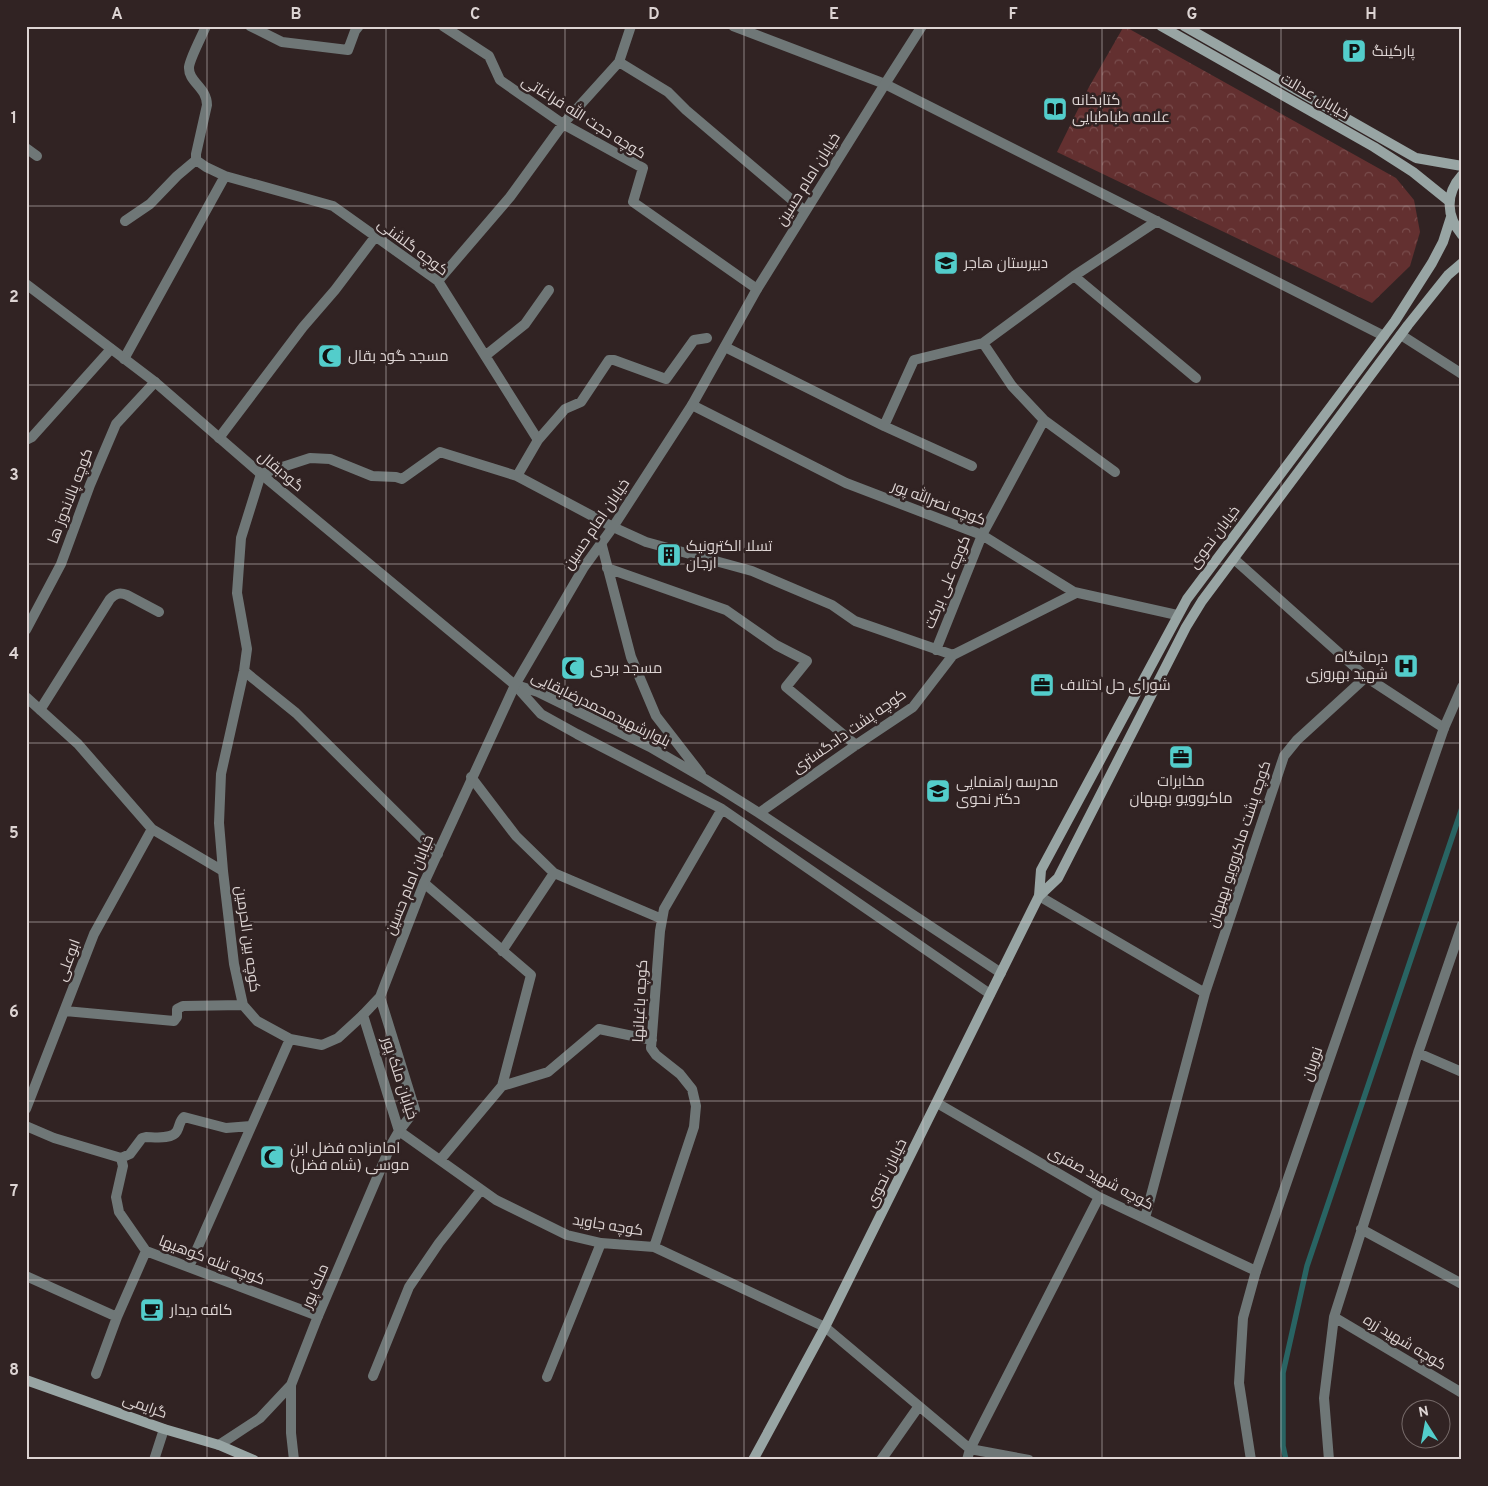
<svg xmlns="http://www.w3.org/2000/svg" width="1488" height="1486" font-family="Overpass,Cairo,sans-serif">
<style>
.forest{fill:url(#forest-crowns)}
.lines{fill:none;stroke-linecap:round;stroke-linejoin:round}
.stream{stroke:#296463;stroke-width:5.5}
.minor{stroke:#6f7777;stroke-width:10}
.tertiary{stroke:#6f7777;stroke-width:10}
.secondary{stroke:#98a5a4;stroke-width:10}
.grid{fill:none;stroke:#ddd4d3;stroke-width:1;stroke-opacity:0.55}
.labels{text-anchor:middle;stroke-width:5;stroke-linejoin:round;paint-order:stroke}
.poi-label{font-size:15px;fill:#ddd4d3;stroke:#312323;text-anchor:start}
.street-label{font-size:15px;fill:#ddd4d3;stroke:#312323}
.neatline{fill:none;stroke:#ddd4d3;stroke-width:2}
.grid-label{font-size:16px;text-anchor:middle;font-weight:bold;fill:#ddd4d3}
</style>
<defs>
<pattern id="forest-crowns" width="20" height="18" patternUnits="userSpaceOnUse" patternTransform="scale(1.25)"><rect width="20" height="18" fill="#633030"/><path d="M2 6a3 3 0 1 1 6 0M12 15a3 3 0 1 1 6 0" fill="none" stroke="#794d4d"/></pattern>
</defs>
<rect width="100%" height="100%" fill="#312323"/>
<path class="forest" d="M1124,26l272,152 18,22 6,32 -10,34 -38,37 -315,-151 32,-65z"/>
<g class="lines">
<path class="stream" d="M1286,1460l-3,-14v-73l24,-107 155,-458"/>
<path class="minor" d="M206,26c-4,10 -16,32 -17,41 -1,15 18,20 18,38l-11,49v6l10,7 19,9 108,30 105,75 100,159 -21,36 96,51 33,15 106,29 80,34 23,16 98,34
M250,26l32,16 66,8 7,-19 4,-5
M443,26l46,30 11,24 63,44 80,44 -10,34 124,87
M733,26l152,58 499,252
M619,62l49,30 18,18 119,101
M26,148l11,8
M125,221l25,-17 27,-28 19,-16
M1074,276l122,102
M438,281l72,-84 53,-73 56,-62 12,-36
M1401,335l61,39
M983,343l29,43 32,34
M725,347l159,79
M485,356l40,-32 24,-34
M124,359l101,-183
M692,405l154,78 136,52 92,57 103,23
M219,438l84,-111 32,-37 40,-53
M26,440l6,-3 79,-88
M538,440l27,-31 16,-7 28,-42h5l52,19 28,-39 13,-2
M972,466l-88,-40 30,-66 69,-17 91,-67 83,-55
M601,542l30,115 25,59 45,58
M1234,559l132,118 78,51
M607,568l119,42 50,35 31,16 -21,26 70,58
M26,630l35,-66 29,-79 26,-61 39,-42
M936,650l46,-115 62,-115 71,52
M244,671l52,42 142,141
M515,685l26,29 36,20 145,75 268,185
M516,685l22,7 112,55 55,32 54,34 242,160
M26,697l52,47 74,85 71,42 11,93 9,41 14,16 33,18 32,6 16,-7 25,-23
M40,710l70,-111c5,-5 9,-7 17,-4l32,17
M471,777l45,59 38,37 108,46
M759,813l97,-68 57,-38 40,-52 123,-62
M223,871l-4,-48 2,-49 23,-103 3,-22 -10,-56 4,-55 20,-64 49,-16 20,1 42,17 24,1 6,2 38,-27 77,24
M424,883l107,92 -29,111
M1039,896l166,97
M502,951l52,-78
M65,1011l109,10 3,-4v-8l6,-3 60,-1
M1418,1053l44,19
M937,1103l162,94 157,74
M26,1109l68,-175 58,-105
M26,1126l28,12 67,20 2,8 -7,31 3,15 27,39 172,65
M399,1131l97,69 71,35 34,8 53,4 171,80 145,122 59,11
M121,1158l9,-4 12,-16 4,-1c8,0 26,3 31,-6 3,-5 2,-10 7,-14l42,11 25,-2
M440,1160l62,-74 46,-14 51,-43 53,11
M1145,1218l60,-225 79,-237 13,-16 69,-63
M1361,1229l101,55
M654,1247l40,-120 2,-21 -4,-17 -12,-15 -24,-19 -5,-7 9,-117 4,-22 58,-100
M189,1267l101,-228
M26,1276l91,41
M1334,1317l128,76
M96,1374l21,-57 29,-66
M373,1376l36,-89 30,-44 42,-53
M547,1377l54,-134
M154,1460l10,-31
M881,1460l38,-54
M967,1460l3,-11 129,-252
M1329,1460l-5,-62 10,-81 84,-264 44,-128"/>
<path class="tertiary" d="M26,284l129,98 106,92 254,211
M380,997l35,113 -16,21 -36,-116 17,-18 44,-114 91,-198 69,-118 29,-40 79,-122 65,-116 128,-205 37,-58
M219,1445l41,-27 31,-33
M294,1460l-3,-27v-48l27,-69 73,-171 8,-14
M1251,1460l-12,-77 4,-65 13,-47 188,-543 18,-41"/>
<path class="secondary" d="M1161,26l213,121 39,25 36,29
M1184,26l232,132 46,8
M1462,175c-17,19 -16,41 0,60
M1039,896l19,-18 128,-251 16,-26 206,-276 40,-50 14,-12
M26,1380l138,49 55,16 35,15
M753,1460l72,-133 214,-431 2,-26 146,-271 208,-278 37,-58 11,-21 8,-25"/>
</g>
<path class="grid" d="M207,26v1434M386,26v1434M565,26v1434M744,26v1434M923,26v1434M1102,26v1434M1281,26v1434M26,206h1436M26,385h1436M26,564h1436M26,743h1436M26,922h1436M26,1101h1436M26,1280h1436"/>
<defs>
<symbol id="parking-square" viewBox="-11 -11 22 22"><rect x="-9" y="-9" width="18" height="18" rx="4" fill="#53cdcb" stroke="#312323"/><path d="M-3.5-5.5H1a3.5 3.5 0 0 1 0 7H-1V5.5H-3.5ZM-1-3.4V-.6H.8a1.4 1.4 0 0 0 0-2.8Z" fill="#111"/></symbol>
<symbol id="library-square" viewBox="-11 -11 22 22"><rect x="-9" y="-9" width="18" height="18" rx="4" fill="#53cdcb" stroke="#312323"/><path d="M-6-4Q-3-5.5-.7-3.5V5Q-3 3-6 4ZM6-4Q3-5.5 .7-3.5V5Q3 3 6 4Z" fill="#111"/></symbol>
<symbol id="school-square" viewBox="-11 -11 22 22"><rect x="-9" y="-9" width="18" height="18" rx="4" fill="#53cdcb" stroke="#312323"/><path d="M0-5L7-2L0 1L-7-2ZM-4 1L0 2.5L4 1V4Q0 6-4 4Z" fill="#111"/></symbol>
<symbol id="mosque-square" viewBox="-11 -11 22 22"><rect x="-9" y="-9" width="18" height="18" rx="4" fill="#53cdcb" stroke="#312323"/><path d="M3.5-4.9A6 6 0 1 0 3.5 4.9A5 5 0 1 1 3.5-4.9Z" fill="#111"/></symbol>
<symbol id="building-square" viewBox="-11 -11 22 22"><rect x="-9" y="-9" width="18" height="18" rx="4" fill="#53cdcb" stroke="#312323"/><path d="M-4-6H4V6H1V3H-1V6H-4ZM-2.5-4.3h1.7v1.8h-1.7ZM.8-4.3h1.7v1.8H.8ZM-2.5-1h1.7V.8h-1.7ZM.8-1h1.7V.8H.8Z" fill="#111"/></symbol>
<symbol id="hospital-square" viewBox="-11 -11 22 22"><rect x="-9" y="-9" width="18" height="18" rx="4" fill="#53cdcb" stroke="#312323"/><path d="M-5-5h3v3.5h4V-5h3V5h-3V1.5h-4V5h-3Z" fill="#111"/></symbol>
<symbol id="office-square" viewBox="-11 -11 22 22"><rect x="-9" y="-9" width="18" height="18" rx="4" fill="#53cdcb" stroke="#312323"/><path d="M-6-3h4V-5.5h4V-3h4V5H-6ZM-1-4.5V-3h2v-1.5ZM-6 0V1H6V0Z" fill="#111"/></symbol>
<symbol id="cafe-square" viewBox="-11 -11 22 22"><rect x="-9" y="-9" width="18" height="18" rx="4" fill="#53cdcb" stroke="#312323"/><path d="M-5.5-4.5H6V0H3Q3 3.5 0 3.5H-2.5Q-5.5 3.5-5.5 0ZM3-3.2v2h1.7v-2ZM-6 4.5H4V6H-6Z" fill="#111"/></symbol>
</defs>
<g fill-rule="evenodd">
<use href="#parking-square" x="1340" y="37" width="28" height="28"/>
<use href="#library-square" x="1041" y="95" width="28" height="28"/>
<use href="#school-square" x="932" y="249" width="28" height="28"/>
<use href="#mosque-square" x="316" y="342" width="28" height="28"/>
<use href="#building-square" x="655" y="541" width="28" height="28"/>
<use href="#hospital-square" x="1392" y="652" width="28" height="28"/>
<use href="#mosque-square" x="559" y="654" width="28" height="28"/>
<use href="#office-square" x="1028" y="671" width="28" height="28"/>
<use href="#office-square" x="1167" y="743" width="28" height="28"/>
<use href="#school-square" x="924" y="777" width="28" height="28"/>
<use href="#mosque-square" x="258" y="1143" width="28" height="28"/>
<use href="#cafe-square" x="138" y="1296" width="28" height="28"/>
</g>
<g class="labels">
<g class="poi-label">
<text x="1372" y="56">پارکینگ</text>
<text x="1072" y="105">کتابخانه<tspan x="1072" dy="17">علامه طباطبایی</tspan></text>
<text x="964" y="268">دبیرستان هاجر</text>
<text x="348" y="361">مسجد گود بقال</text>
<text x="686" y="551">تسلا الکترونیک<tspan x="686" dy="17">ارجان</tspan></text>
<text x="1388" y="662" text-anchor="end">درمانگاه<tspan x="1388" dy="17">شهید بهروزی</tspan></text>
<text x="590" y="673">مسجد بردی</text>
<text x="1060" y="690">شورای حل اختلاف</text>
<text x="1181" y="786" text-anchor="middle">مخابرات<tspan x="1181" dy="17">ماکروویو بهبهان</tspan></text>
<text x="956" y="787">مدرسه راهنمایی<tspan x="956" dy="17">دکتر نحوی</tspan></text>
<text x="290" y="1153">امامزاده فضل ابن<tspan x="290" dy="17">موسی (شاه فضل)</tspan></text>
<text x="170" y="1315">کافه دیدار</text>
</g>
<g class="street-label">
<text transform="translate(1315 96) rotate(30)" y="5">خیابان عدالت</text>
<text transform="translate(584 117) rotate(32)" y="5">کوچه حجت الله فراغاتی</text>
<text transform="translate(808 179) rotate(-58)" y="5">خیابان امام حسین</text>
<text transform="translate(413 247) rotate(37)" y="5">کوچه گلشنی</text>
<text transform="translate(281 471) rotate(40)" y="5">گودبقال</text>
<text transform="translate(70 496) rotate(-69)" y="5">کوچه پالاندوز ها</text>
<text transform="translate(939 503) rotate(21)" y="5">کوچه نصرالله پور</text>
<text transform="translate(596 524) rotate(-56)" y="5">خیابان امام حسین</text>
<text transform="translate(1214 537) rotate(-53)" y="5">خیابان نحوی</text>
<text transform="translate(947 582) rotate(-68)" y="5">کوچه علی برکت</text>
<text transform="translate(601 709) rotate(26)" y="5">بلوارشهیدمحمدرضابقایی</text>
<text transform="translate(849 731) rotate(-35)" y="5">کوچه پشت دادگستری</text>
<text transform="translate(1239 844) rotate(-72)" y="5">کوچه پشت ماکروویو بهبهان</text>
<text transform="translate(409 885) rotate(-68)" y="5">خیابان امام حسین</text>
<text transform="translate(248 939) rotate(82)" y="5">کوچه بین الحرمین</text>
<text transform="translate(68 960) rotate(-70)" y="5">ابوعلی</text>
<text transform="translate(640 1001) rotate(-87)" y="5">کوچه باغبانها</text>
<text transform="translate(1312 1064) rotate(-71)" y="5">نوریان</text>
<text transform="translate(400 1078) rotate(72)" y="5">خیابان ملک پور</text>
<text transform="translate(886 1173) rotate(-64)" y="5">خیابان نحوی</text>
<text transform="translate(1101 1178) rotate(28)" y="5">کوچه شهید صفری</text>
<text transform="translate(608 1225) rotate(9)" y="5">کوچه جاوید</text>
<text transform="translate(212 1260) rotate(21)" y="5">کوچه تیله کوهیها</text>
<text transform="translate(315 1286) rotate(-67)" y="5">ملک پور</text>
<text transform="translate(1405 1342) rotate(31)" y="5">کوچه شهید زره</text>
<text transform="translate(145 1406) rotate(20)" y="5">گرایمی</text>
</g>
</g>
<rect width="1488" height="1486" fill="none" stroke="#312323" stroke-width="55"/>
<g transform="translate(1426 1424) rotate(349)"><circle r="24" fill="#312323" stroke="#766a69"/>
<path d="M0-4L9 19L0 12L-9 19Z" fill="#53cdcb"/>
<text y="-8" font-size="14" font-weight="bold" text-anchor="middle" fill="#ddd4d3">N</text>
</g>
<rect x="28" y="28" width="1432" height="1430" class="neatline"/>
<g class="grid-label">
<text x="117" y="19">A</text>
<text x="296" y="19">B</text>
<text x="475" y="19">C</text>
<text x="654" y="19">D</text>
<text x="834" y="19">E</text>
<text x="1013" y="19">F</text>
<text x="1192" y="19">G</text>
<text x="1371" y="19">H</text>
<text x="14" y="123">1</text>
<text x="14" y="302">2</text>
<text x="14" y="480">3</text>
<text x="14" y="659">4</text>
<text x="14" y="838">5</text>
<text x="14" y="1017">6</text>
<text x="14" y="1196">7</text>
<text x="14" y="1375">8</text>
</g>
</svg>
